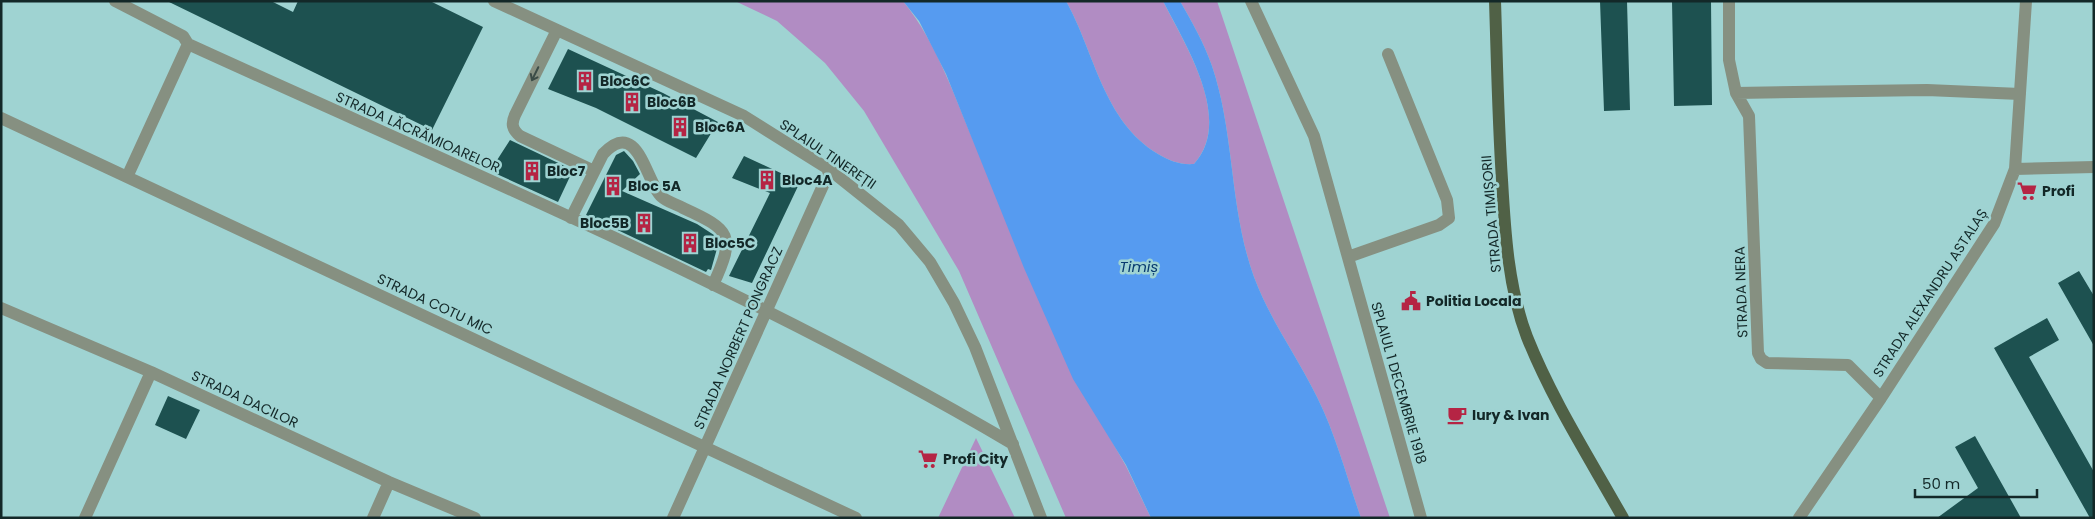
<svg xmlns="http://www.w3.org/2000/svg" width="2095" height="519" font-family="Poppins,sans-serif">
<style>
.green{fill:#b18cc3}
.water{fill:#569bf0}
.building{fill:#1d5150}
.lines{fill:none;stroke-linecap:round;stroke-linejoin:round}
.street{stroke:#869081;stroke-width:12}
.primary{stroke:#506146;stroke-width:12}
.oneway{stroke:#3b4c47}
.labels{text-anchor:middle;stroke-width:5;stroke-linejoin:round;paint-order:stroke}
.poi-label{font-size:14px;font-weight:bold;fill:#132828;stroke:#9fd3d2;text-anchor:start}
.street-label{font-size:14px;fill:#132828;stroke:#9fd3d2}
.water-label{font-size:15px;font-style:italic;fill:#083a6f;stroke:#9fd3d2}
</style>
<rect width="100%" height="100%" fill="#9fd3d2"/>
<path class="green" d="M735,1h168c35,43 52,98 74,148 43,94 86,188 129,282l20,35 25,52h-85l-107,-247 -95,-160 -39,-48 -48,-42z
M1066,1h97c22,44 71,118 31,163 -14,1 -24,-3 -36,-10 -55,-33 -63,-101 -92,-153z
M1180,1h37l173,517h-29c-14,-40 -25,-83 -44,-121 -20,-41 -47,-77 -63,-120 -25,-69 -19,-143 -42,-211 -8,-23 -20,-44 -32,-65z
M976,438l39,80h-77z"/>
<path class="water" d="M903,1h163c29,52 37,120 92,153 12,7 22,11 36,10 40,-44 -9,-120 -31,-163h17c12,21 24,42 32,65 23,68 17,142 42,211 16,43 43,79 63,120 19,38 30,81 44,121h-210l-25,-53 -53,-86 -49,-111 -78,-194 -27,-53z"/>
<path class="building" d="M167,1h104l22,11 5,-11h132l53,26 -51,103z
M1600,1h27l3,109 -26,1z
M1672,1h39l1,104 -38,1z
M568,49l95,44 55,29 -22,36 -100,-50 -48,-19z
M510,140l63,30 -15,32 -68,-31z
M624,151l9,10 7,13 -18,17 75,33 17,11 4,10 -7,25 -3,-1 -2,3 -120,-57 30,-60z
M744,156l56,26 -48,101 -23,-7 41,-83 -38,-15z
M2079,271l15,25v50l-36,-63z
M2047,318l12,22 -30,17 65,115v46h-4l-96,-170z
M168,396l32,14 -14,29 -31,-14z
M1975,436l46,82h-84l41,-30 -23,-41z"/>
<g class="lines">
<path class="street" d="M115,1l68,35 5,8
M494,1l250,115 86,54 69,55 31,37 24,41 21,44 66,171
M1251,1l63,135 107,382
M1729,1v59l7,33 13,23 9,237 3,6 6,4 81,2 33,33
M557,30l-42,85c-4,9 -3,14 5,21l74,35
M188,44c278,127 562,245 825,400
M1736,93l191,-3 93,4
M1,118l855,400
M2015,169l79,-2
M127,177l61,-133
M571,218l32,-64c36,-38 43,30 59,43 5,5 14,7 21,11 48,22 53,27 30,77
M1348,257l91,-32 10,-7 -2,-18 -59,-146
M1,308l150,64 238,110 86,36
M85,518l66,-146
M373,518l16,-36
M673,518l157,-348
M1799,518l82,-120 113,-174 21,-55 11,-168"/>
<path class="primary" d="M1495,1c2,60 3,119 7,179 3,52 6,107 25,157 25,63 63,122 96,181"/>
</g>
<defs><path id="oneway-shaft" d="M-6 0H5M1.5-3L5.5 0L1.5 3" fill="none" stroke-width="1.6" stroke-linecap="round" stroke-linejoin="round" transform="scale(1.25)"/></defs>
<use class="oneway" href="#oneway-shaft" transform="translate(535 74) rotate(116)"/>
<defs>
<symbol id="building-bare" viewBox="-9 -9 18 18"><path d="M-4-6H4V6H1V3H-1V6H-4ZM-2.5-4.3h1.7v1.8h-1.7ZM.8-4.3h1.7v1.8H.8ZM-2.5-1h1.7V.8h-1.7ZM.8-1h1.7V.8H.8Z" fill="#b52444" stroke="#9fd3d2" stroke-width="2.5" paint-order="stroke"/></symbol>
<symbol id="supermarket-bare" viewBox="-9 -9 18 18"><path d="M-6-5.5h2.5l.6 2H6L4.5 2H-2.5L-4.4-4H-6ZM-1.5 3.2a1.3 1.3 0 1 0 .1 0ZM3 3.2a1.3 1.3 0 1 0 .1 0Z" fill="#b52444" stroke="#9fd3d2" stroke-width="2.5" paint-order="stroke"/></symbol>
<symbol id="civic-bare" viewBox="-9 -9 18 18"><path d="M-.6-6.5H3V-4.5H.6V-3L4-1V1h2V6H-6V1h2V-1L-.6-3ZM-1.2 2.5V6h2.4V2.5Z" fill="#b52444" stroke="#9fd3d2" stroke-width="2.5" paint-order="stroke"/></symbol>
<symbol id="cafe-bare" viewBox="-9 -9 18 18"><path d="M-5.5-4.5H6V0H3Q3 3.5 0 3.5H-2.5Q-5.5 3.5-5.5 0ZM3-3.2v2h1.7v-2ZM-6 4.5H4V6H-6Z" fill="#b52444" stroke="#9fd3d2" stroke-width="2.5" paint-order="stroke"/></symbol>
</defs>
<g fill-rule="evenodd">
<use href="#building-bare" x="571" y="67" width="28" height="28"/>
<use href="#building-bare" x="618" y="88" width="28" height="28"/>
<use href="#building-bare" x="666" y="113" width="28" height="28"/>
<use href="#building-bare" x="518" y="157" width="28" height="28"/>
<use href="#building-bare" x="753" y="166" width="28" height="28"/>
<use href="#building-bare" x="599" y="172" width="28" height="28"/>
<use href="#supermarket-bare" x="2013" y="177" width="28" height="28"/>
<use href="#building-bare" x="630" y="209" width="28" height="28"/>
<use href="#building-bare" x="676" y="229" width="28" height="28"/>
<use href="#civic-bare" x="1397" y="287" width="28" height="28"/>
<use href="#cafe-bare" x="1443" y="401" width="28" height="28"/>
<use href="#supermarket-bare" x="914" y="445" width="28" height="28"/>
</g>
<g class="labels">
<g class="poi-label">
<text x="600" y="86">Bloc6C</text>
<text x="647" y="107">Bloc6B</text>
<text x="695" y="132">Bloc6A</text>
<text x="547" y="176">Bloc7</text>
<text x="782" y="185">Bloc4A</text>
<text x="628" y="191">Bloc 5A</text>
<text x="2042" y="196">Profi</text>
<text x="629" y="228" text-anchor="end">Bloc5B</text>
<text x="705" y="248">Bloc5C</text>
<text x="1426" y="306">Politia Locala</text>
<text x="1472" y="420">Iury &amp; Ivan</text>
<text x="943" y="464">Profi City</text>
</g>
<g class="street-label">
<text transform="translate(418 132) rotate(24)" y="5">STRADA LĂCRĂMIOARELOR</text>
<text transform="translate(828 154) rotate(34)" y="5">SPLAIUL TINEREȚII</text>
<text transform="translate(1491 214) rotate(-95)" y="5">STRADA TIMIȘORII</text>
<text transform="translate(1741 292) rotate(-92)" y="5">STRADA NERA</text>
<text transform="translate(1930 293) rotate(-57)" y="5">STRADA ALEXANDRU ASTALAȘ</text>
<text transform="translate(435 304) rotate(25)" y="5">STRADA COTU MIC</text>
<text transform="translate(738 338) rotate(-66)" y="5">STRADA NORBERT PONGRACZ</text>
<text transform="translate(1399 383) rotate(74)" y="5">SPLAIUL 1 DECEMBRIE 1918</text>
<text transform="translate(245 399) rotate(25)" y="5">STRADA DACILOR</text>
</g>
<g class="water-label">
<text x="1139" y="272">Timiș</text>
</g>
</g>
<rect width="2095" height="519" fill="none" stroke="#132828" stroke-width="5"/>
<path d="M1915 489v8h122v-8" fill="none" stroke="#132828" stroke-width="2.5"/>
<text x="1922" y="489" font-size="15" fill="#132828" stroke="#9fd3d2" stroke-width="4" paint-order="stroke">50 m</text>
</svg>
